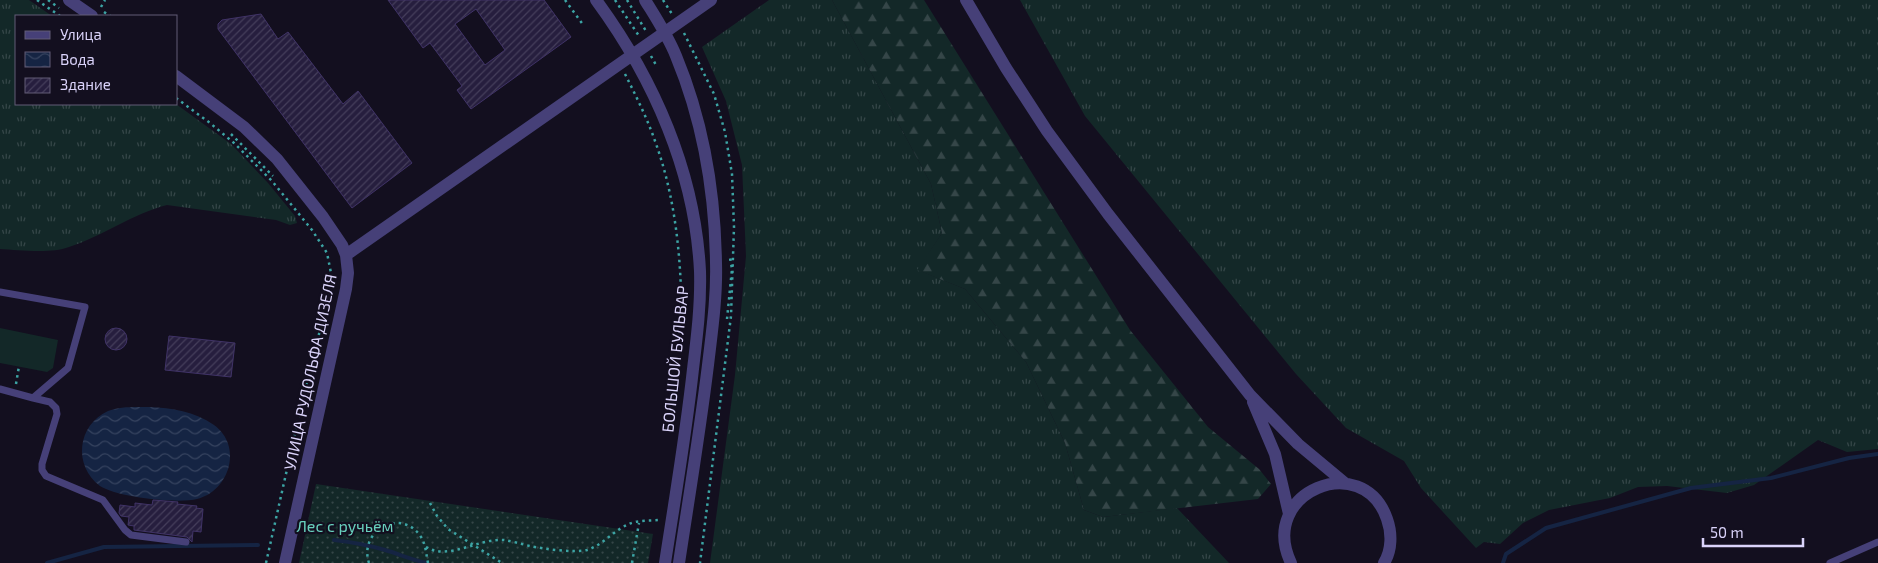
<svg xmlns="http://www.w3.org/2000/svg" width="1878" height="563" font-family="'Exo 2',sans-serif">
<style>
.grass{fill:url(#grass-tufts)}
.forest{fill:url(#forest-firs)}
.garden{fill:url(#garden-dots)}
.pitch{fill:#132828}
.water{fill:url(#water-waves)}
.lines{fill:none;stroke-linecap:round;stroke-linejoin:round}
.stream{stroke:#152443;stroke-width:4}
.building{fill:url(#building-hatch);stroke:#403367;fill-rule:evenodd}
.path{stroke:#3ca4a4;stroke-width:2.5;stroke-dasharray:2.5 4;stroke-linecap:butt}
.service{stroke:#464078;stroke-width:7}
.minor{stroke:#464078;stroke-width:12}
.labels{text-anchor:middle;stroke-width:4.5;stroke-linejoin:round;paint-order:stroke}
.street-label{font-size:16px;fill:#dad3fa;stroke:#130f1f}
.park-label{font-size:16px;fill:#68d0bd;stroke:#130f1f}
</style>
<defs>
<pattern id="grass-tufts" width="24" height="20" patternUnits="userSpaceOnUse" patternTransform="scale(1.25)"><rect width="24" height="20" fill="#132828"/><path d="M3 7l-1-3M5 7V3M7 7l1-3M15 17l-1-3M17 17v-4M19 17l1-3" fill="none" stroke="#354648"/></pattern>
<pattern id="forest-firs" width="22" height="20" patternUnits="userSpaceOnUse" patternTransform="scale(1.25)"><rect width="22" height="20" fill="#132828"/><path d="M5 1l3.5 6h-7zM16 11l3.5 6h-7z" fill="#354648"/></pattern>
<pattern id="garden-dots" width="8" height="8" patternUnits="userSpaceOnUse" patternTransform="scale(1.25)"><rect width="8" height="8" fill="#132828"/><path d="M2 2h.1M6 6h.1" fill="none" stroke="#354648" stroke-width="1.8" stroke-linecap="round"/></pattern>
<pattern id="water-waves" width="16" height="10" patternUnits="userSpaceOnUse" patternTransform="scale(1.25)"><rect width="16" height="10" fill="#152443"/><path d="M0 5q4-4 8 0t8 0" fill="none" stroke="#36435f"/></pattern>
<pattern id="building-hatch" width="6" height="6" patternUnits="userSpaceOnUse" patternTransform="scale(1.25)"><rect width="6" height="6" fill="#261e3e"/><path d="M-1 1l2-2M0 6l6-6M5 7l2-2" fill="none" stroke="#453e5b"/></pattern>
</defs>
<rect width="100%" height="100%" fill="#130f1f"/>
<path class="grass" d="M0,0h29l23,16h-36v88h160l55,40 37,39 27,33 2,7 -7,2 -14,-5 -109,-15c-35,9 -64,31 -98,42 -19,7 -49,3 -69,2z
M769,0h63l99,184 11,49 -24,37 47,19 61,73 39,81 19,67 19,7 74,-9 52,55h-519l25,-188 11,-119 -4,-91 -16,-64 -24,-54z
M1020,0h858v449l-31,3 -29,-12 -64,45 -27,8 -60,-7 -29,1 -28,11 -61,12 -26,13 -23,21 -16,-2 -8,6 -55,-60 -17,-27 -58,-33 -50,-54 -211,-258z"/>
<path class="forest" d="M832,0h92l206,330 78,97 51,42 12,15 -13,15 -155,18 -19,-7 -19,-67 -39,-81 -61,-73 -48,-19 25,-37 -11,-49z"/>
<path class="garden" d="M316,484l337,50 -5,29h-349z"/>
<path class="pitch" d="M0,328l58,12 -5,28 -6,4 -47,-9z"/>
<path class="water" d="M149,407c23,1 45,4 65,18 29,21 16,66 -17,74 -20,5 -80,-2 -97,-13 -27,-20 -23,-61 8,-75 12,-5 28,-4 41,-4z"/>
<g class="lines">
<path class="stream" d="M334,540c17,2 34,5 51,10 14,4 27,10 42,13
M47,563l57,-16 154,-2
M1503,563l3,-9 40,-26 145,-40 80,-10 78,-20 29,-4"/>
</g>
<path class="building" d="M388,0h156l27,37 -100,72 -14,-19 5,-4 -32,-43 -7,5zM476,9l29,41 -20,15 -30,-41z
M261,14l17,25 10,-7 55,72 15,-13 54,72 -60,45 -134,-179v-5l4,-4z
M105 339a11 11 0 1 1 22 0a11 11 0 1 1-22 0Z
M169,336l66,7 -4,34 -66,-7z
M153,500l25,2 -1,2 20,2 -1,2 7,1 -2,23 -8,-1 -1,11 -5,-5 -53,-7v-4l-6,-1 1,-8 -8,-1 -2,-3 1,-8 15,2v-4l17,2z"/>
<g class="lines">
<path class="path" d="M37,0l23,16
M48,0l11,8
M565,0l19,26
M615,0l24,36
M627,0l19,31
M663,0l9,14
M101,7l4,-7
M104,12l6,4
M684,33l30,61 11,38 7,42 2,53 -3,89 -31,247
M651,56l5,9
M625,74c11,22 22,44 30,67 24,66 28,138 26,208
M176,98l34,25 24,20 38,38 40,49 15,23 4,20 -6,37 -22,88 -37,165
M231,134l42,42
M727,319l5,-50 -2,-11
M16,384l3,-18
M430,503l7,13 11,13 54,34
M426,547c23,14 52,-9 78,-7 8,1 17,4 26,6 14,3 43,7 57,4 16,-5 27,-20 42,-26 8,-4 21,-3 30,-4
M369,563c-11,-33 33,-56 52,-26 5,8 5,17 7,26
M632,563l7,-40"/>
<path class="service" d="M0,292l85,15 -17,61 -35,30 -33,-9
M33,398l17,4 6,6 1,6 -15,50v6l4,6 57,24 22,30 6,5 55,7
M1830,563l48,-21"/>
<path class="minor" d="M69,0l23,16
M596,0c58,79 99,172 104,271 1,33 -3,65 -7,98 -7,65 -18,129 -28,194
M645,0c11,18 23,36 31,56 27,65 39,137 40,207 1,34 -4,68 -8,102 -8,66 -19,132 -29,198
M966,0l40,68 41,63 61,83 142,181 48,49 48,40
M176,76l68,51 33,32 46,58 19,28 4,10 2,18 -2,16 -61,274
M346,255l365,-255
M1253,402l22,52 14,60
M1291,563c-34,-71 72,-114 96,-44 5,14 5,31 -3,44"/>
</g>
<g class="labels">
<g class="street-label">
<text transform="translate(675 359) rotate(-84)" y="6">БОЛЬШОЙ БУЛЬВАР</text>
<text transform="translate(310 372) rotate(-78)" y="6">УЛИЦА РУДОЛЬФА ДИЗЕЛЯ</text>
</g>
<g class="park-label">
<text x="345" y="532">Лес с ручьём</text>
</g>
</g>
<rect x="15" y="15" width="162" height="90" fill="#130f1f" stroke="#635d77"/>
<rect x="25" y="31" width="25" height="8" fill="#464078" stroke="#635d77"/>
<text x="60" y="40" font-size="15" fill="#dad3fa">Улица</text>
<rect x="25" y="52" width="25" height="15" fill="url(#water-waves)" stroke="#635d77"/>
<text x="60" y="65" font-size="15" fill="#dad3fa">Вода</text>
<rect x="25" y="78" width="25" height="15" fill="url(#building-hatch)" stroke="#635d77"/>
<text x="60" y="90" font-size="15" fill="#dad3fa">Здание</text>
<path d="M1703 538v8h100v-8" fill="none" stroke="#dad3fa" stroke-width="2.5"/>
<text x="1710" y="538" font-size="15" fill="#dad3fa" stroke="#130f1f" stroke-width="4" paint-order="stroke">50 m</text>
</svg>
